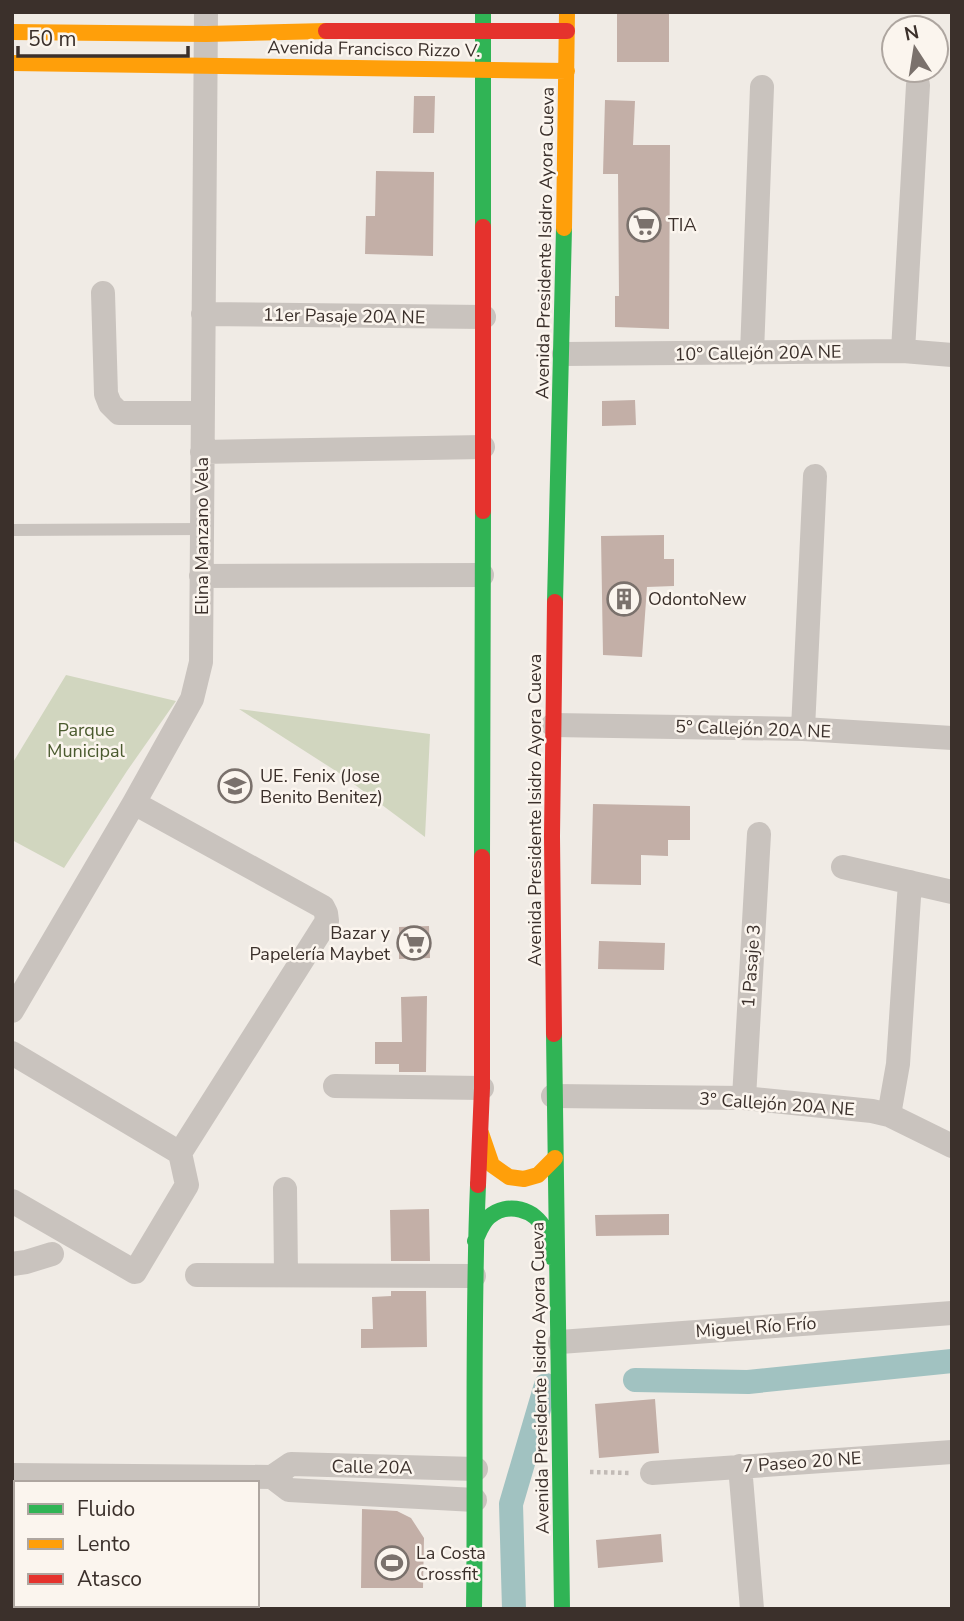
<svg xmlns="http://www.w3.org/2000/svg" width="964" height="1621" font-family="'Nunito Sans',sans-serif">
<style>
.green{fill:#d1d6bf}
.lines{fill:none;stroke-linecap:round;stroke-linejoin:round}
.canal{stroke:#a1c2c1;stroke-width:24}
.building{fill:#c3afa7}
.path{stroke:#c2bbb6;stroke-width:4.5;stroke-dasharray:3.5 3.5;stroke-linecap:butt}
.lane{stroke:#c9c3be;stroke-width:12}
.street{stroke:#c9c3be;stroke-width:24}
.fast{stroke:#30b455;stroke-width:16}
.slow{stroke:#ff9f0a;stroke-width:16}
.jam{stroke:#e5322d;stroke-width:16}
.labels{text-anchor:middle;stroke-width:5;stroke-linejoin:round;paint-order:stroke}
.street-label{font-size:18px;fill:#3b302b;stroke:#fbf5ee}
.poi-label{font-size:18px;fill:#3b302b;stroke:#fbf5ee;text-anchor:start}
.park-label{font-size:18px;fill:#4a5a2e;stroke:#fbf5ee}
</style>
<rect width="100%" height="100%" fill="#f0ebe5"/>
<path class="green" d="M66,675l110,26 -49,70 -63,97 -52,-28v-76z
M239,709l191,25 -5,103 -86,-64z"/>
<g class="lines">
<path class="canal" d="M635,1380l113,2 204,-21
M514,1609l-3,-105 35,-119"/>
</g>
<path class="building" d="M617,12h52v50h-52z
M414,96h21l-1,37h-21z
M605,100l30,1 -2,44h37l-1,184 -54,-2v-31h4l-1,-122h-15z
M376,171l58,1 -1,84 -68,-2 1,-38h9z
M635,400l1,25 -34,1v-25z
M664,535v24h10v27l-27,1 -5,70 -39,-2 -2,-119z
M593,804l97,2v34h-22v16l-27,-1v30l-50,-1z
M429,926l1,32 -31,1v-32z
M599,941l66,2 -1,27 -66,-1z
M427,996l-1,76h-27v-8h-24v-22h27l-1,-45z
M429,1209l1,52h-39l-1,-51z
M669,1214v21l-73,1 -1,-21z
M391,1291h35l1,56 -66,1v-19h12l-1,-32 19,-1z
M655,1399l4,54 -60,5 -4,-54z
M362,1509l35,2 14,7 13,20 -1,50h-62z
M661,1534l2,28 -65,6 -2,-28z"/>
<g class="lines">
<path class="path" d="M590,1472l40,1"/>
<path class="lane" d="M12,530l190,-1"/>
<path class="street" d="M103,293l3,101 4,10 9,9h83
M203,314l281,3
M903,351l15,-266
M752,353l10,-266
M564,354l339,-3 49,4
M202,452l281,-5
M201,576l281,-1
M553,725l250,4 149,9
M803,729l12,-253
M843,867l109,25
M12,1011l122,-208 58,-104 9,-37 5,-650
M12,1053l168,100
M335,1086l147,2
M553,1096l191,2 128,13 17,4 63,31
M744,1098l15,-264
M889,1115l9,-51 12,-182
M285,1189l1,85
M12,1201l123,71 52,-87 -7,-32 147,-232 -1,-8 -3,-6 -189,-104
M12,1264l14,-2 26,-8
M197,1275l277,1
M560,1342l392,-29
M740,1466l12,143
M652,1473l300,-21
M12,1475l260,2 19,-13 185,5
M272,1477l17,13 186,10
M151,1605v4"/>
<path class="fast" d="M483,227v-215
M555,602l9,-374
M482,857l1,-346
M554,1034l8,575
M475,1241c4,-8 7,-18 14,-24 18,-16 47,-8 56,13 4,8 4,18 6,27
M474,1609c2,-141 -2,-283 4,-424"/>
<path class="slow" d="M12,32l194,2 120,-3
M12,63l555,8
M564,228l3,-216
M481,1133l11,32 17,12 15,2 14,-4 17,-17"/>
<path class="jam" d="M326,31h241
M483,511v-284
M554,1034l-2,-198 3,-234
M478,1185l4,-97v-231"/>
</g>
<defs>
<symbol id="supermarket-ring" viewBox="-11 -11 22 22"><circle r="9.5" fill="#fbf5ee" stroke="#7a716c" stroke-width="1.5"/><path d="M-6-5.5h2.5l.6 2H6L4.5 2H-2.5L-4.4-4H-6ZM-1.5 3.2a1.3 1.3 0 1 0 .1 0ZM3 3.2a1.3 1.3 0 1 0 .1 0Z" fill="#7a716c"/></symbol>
<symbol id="building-ring" viewBox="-11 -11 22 22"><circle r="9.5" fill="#fbf5ee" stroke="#7a716c" stroke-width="1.5"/><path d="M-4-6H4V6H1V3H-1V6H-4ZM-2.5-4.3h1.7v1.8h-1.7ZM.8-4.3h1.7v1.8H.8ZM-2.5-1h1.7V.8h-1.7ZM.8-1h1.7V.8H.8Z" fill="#7a716c"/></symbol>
<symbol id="school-ring" viewBox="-11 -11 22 22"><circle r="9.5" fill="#fbf5ee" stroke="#7a716c" stroke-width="1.5"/><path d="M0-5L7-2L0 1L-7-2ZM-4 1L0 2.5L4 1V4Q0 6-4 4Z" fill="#7a716c"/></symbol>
<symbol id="stadium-ring" viewBox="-11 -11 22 22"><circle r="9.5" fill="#fbf5ee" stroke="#7a716c" stroke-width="1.5"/><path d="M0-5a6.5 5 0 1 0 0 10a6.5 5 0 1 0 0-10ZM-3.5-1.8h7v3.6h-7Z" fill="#7a716c"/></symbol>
</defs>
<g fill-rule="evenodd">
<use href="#supermarket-ring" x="625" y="206" width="38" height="38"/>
<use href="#building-ring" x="605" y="580" width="38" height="38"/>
<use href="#school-ring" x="216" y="767" width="38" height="38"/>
<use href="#supermarket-ring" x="395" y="924" width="38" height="38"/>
<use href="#stadium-ring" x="373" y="1544" width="38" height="38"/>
</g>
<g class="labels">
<g class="street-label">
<text transform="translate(374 49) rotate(1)" y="6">Avenida Francisco Rizzo V.</text>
<text transform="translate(545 243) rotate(-89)" y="6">Avenida Presidente Isidro Ayora Cueva</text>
<text transform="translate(344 316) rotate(1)" y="6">11er Pasaje 20A NE</text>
<text transform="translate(758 353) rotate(-1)" y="6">10° Callejón 20A NE</text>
<text transform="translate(202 536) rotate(-90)" y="6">Elina Manzano Vela</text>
<text transform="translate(753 729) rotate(2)" y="6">5° Callejón 20A NE</text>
<text transform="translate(535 810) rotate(-90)" y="6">Avenida Presidente Isidro Ayora Cueva</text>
<text transform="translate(751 966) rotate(-86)" y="6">1 Pasaje 3</text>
<text transform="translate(777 1104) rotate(4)" y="6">3° Callejón 20A NE</text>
<text transform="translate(756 1327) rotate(-4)" y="6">Miguel Río Frío</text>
<text transform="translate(540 1378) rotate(-91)" y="6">Avenida Presidente Isidro Ayora Cueva</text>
<text transform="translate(802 1462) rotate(-4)" y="6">7 Paseo 20 NE</text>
<text transform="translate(372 1467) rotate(1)" y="6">Calle 20A</text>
</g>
<g class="poi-label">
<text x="668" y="231">TIA</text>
<text x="648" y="605">OdontoNew</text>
<text x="260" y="782">UE. Fenix (Jose<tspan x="260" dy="21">Benito Benitez)</tspan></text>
<text x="390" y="939" text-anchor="end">Bazar y<tspan x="390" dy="21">Papelería Maybet</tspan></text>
<text x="416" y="1559">La Costa<tspan x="416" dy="21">Crossfit</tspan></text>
</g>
<g class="park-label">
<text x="86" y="736">Parque<tspan x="86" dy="21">Municipal</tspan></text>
</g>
</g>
<rect width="964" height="1621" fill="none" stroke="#3b302b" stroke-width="28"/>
<rect x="14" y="1481" width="245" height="126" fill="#fbf5ee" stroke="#aea6a0" stroke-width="2"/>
<rect x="28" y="1504" width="35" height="10" fill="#30b455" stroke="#aea6a0" stroke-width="2"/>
<text x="77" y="1516" font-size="21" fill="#3b302b">Fluido</text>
<rect x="28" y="1539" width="35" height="10" fill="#ff9f0a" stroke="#aea6a0" stroke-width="2"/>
<text x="77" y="1551" font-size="21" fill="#3b302b">Lento</text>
<rect x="28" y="1574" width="35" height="10" fill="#e5322d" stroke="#aea6a0" stroke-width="2"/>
<text x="77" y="1586" font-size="21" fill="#3b302b">Atasco</text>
<g transform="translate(915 49) rotate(348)"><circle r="33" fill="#fbf5ee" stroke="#aea6a0" stroke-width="2"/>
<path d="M0-5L12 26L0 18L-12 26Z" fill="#7a716c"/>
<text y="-10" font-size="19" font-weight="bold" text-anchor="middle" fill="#3b302b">N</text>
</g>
<path d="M18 46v10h170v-10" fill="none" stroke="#3b302b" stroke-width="3.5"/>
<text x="28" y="46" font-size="21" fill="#3b302b" stroke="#fbf5ee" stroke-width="5" paint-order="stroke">50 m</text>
</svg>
